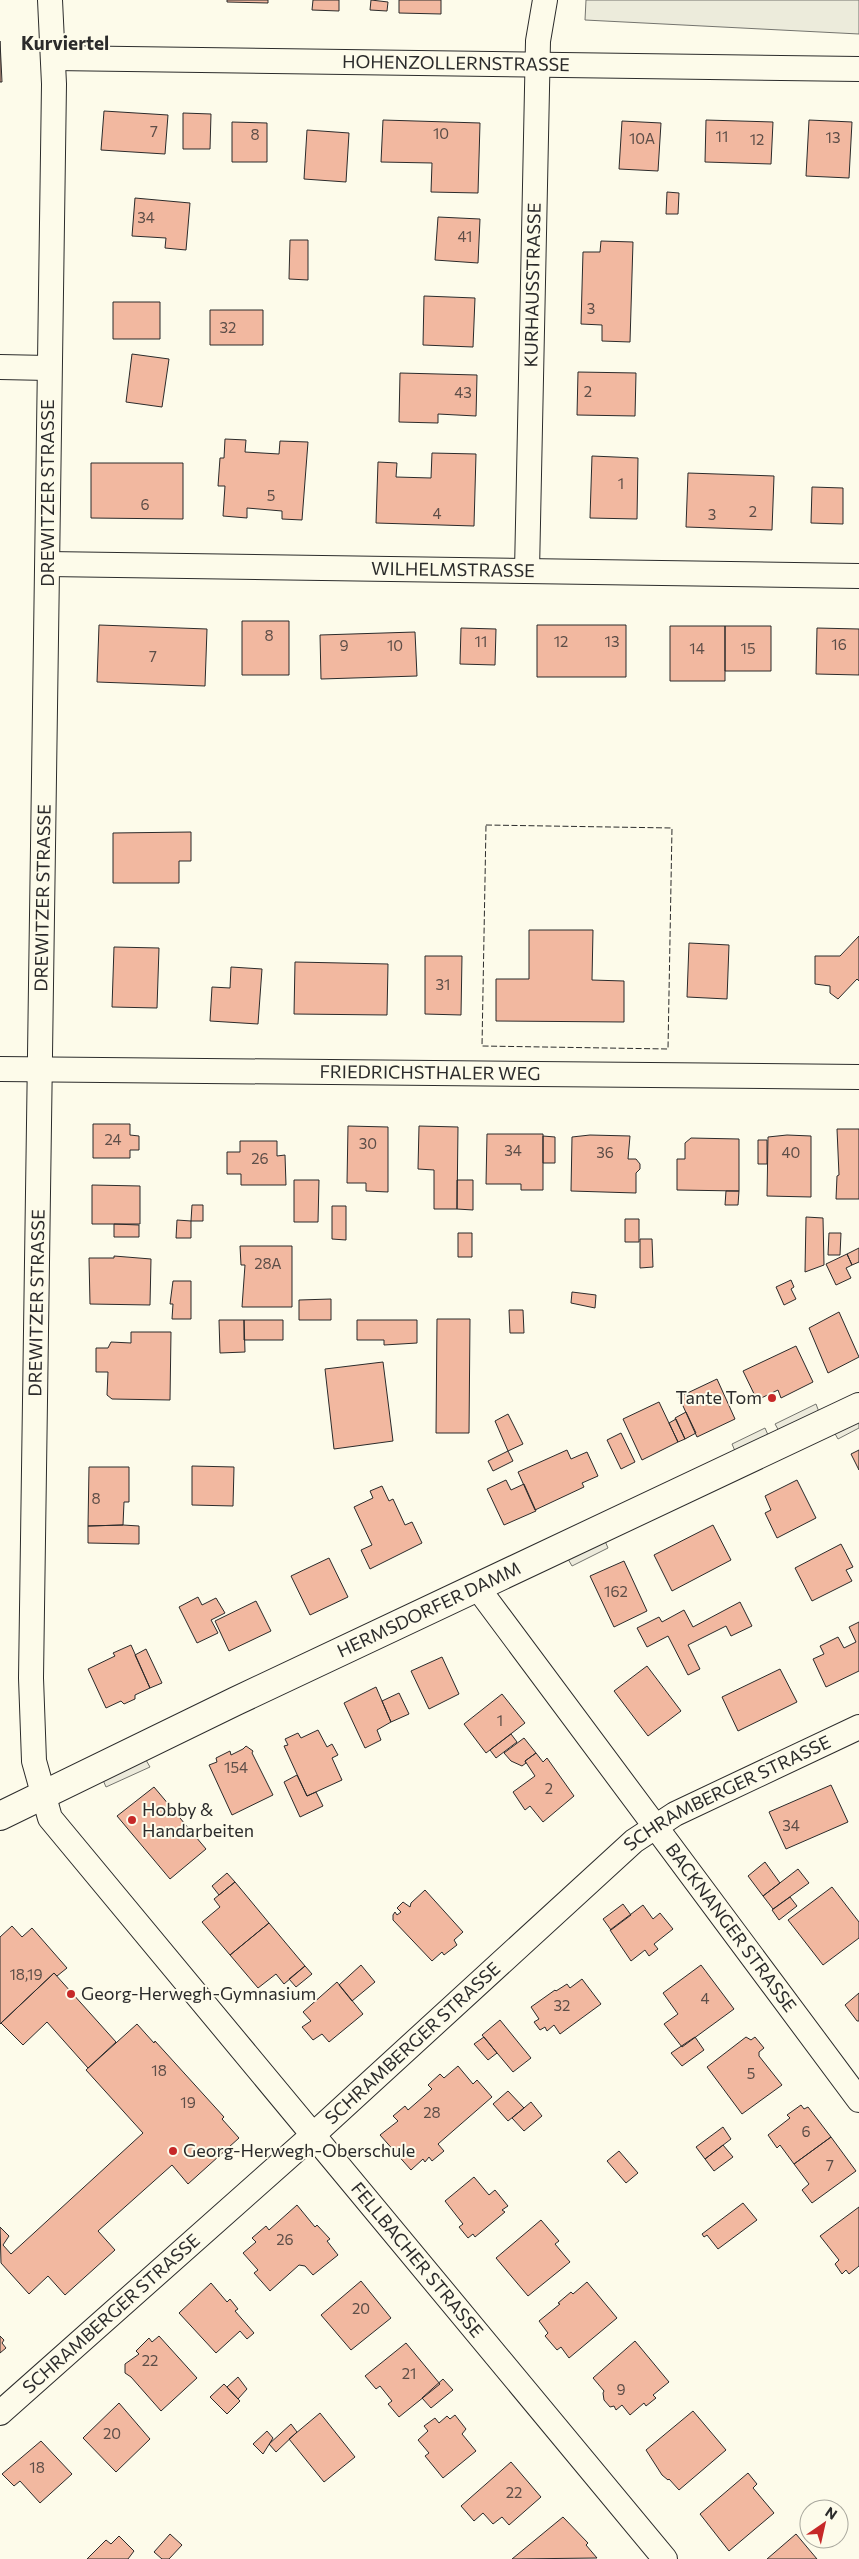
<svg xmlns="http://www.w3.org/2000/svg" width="859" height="2559" font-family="Commissioner,sans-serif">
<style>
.green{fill:#ecebdb;stroke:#74746e}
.parking{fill:#eceadb;stroke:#74746e}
.building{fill:#f2b8a0;stroke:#2b2b2b}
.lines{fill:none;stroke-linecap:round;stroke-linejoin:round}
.minor-casing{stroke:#2b2b2b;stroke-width:26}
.secondary-casing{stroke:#2b2b2b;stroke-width:30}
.minor{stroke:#fdfbea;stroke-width:24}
.secondary{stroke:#fdfbea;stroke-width:28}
.fence{stroke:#2b2b2b;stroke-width:1;stroke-dasharray:6 2.5;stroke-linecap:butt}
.poi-dot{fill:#c62828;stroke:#fdfbea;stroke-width:2}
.labels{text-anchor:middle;stroke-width:4;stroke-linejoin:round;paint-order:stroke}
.number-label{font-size:15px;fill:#5d4e48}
.street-label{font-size:18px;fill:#2b2b2b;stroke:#fdfbea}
.poi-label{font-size:18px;fill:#2b2b2b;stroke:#fdfbea;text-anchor:start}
.neighbourhood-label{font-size:19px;font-weight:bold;fill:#2b2b2b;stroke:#fdfbea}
</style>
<rect width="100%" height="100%" fill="#fdfbea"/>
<path class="green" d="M586,0h273v34l-274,-14z"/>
<path class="parking" d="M816,1404l3,8 -40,19 -4,-7z
M859,1420v8l-21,11 -4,-7z
M765,1428l3,7 -33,16 -3,-7z
M605,1541l3,7 -36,18 -4,-7z
M146,1760l4,7 -44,20 -3,-7z"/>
<path class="building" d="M227,0h41v3l-41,-1z
M313,0h26v11l-27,-1z
M371,0l17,2 -1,9 -17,-1z
M399,0h42v14l-42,-1z
M0,41l2,41h-2z
M104,111l64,4 -3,39 -64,-4z
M183,113l28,1 -1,35h-27z
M383,120l97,3 -2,70 -47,-1 1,-29 -51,-1z
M706,120l67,2 -2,42 -66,-2z
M809,120l43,2 -3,56 -43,-2z
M622,121l39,2 -3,48 -39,-2z
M232,122l35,1v39h-35z
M307,130l42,3 -3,49 -42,-3z
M667,192l12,1 -1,21h-12z
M135,198l55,5 -4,47 -21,-2 1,-10 -34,-2z
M438,217l42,2 -2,44 -43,-3z
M290,240h18v40l-19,-1z
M601,241l32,1 -3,100 -28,-1v-16l-21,-1 2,-72h17z
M424,296l51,2 -2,49 -50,-2z
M113,302h47v37h-47z
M210,310h53v35h-53z
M132,354l37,5 -7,48 -36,-5z
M578,372l58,1 -1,43 -58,-1z
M400,373l77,2 -1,41 -38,-2v9l-39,-1z
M225,439l21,1 -1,12 34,2 1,-13 28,1 -6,78 -20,-1v-8l-35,-3v10l-24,-2 2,-30h-7l2,-28h4z
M432,453l44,1 -2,72 -98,-3 2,-61 19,1 -1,14 35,1z
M592,456l46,2 -1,61 -47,-1z
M91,463h92v56l-92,-1z
M688,473l86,3 -2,54 -86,-3z
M812,487l31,1v36l-32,-1z
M242,621h47v54h-47z
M99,625l108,4 -2,57 -108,-4z
M537,625h89v52h-89z
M670,626h55v55h-55z
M725,626h46v45h-46z
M461,628l35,1 -1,36 -35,-1z
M817,628l42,1v46l-43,-1z
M415,632l2,44 -96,3 -1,-44z
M191,832v29h-12v22h-66v-50z
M529,930h64l-1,50 32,1v41l-128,-1v-42h33z
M859,936v45l-2,-2 -19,20 -8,-6v-7l-15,-2v-28h25z
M689,943l40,2 -2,54 -40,-2z
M114,947l45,1 -2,60 -45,-1z
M425,956h37l-1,59 -36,-1z
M295,962l93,2 -1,51 -93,-1z
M231,967l31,2 -4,55 -48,-3 2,-34 18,1z
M93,1124h37v11l9,1v14h-9v8h-37z
M348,1126l40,1v65l-22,-1v-8h-19z
M419,1126l39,1 -1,82h-23v-39l-16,-1z
M837,1129h22v70h-23l1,-23 2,-1z
M487,1134h56v56h-22v-6h-35z
M590,1135l40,1 -2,23h8l4,5v5l-4,4v20l-65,-2 1,-54z
M787,1135l24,1v61l-44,-1 1,-59z
M543,1136l12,1v26h-12z
M691,1138l48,1v52l-62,-1v-31h8v-16z
M758,1140h9v24h-9z
M240,1141h37v15l8,-1 1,30h-45v-11h-14v-22h13z
M294,1180h25l-1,42h-24z
M457,1180h16v30l-16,-1z
M92,1185l48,1v38h-48z
M726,1191h13l-1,14h-13z
M192,1205h11v16h-12z
M332,1206h14v34l-14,-1z
M806,1217l17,1 1,47 -19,7z
M625,1219h14v23h-14z
M177,1220l14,1v17h-15z
M114,1224l25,1v12h-25z
M458,1233h14v24h-14z
M829,1233h12l-1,22h-12z
M640,1239h12l1,28 -13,1z
M240,1246h52v61h-50l3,-42h-4z
M859,1248v14l-7,3 -5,-11z
M847,1254l5,11 -6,3 5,10 -15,7 -10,-21z
M114,1256l37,3 -1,46 -60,-1 -1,-46h25z
M791,1280l3,7 -3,2 5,10 -12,6 -8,-18z
M173,1281h18v38h-19l1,-15h-3z
M572,1292l24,3 -1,13 -24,-5z
M331,1299v21h-32v-20z
M509,1310h14l1,23h-14z
M839,1312l20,45 -31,16 -19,-45z
M437,1319h33l-1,114h-33z
M219,1320h25l1,32 -25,1z
M244,1320h39v20h-39z
M357,1320h60v23l-33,2v-5h-27z
M131,1332h40l-1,68 -58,-1 -5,-4 1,-23h-12v-24h12l3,-6 20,1z
M796,1346l17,36 -32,16 -3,-8 -21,10 -14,-29z
M383,1362l10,79 -59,8 -9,-80z
M717,1379l18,40 -38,18 -18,-40z
M659,1402l19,40 -36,18 -19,-41z
M686,1412l10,21 -11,6 -10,-21z
M508,1414l15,30 -15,7 -13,-30z
M676,1419l9,20 -7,3 -9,-19z
M621,1433l14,29 -14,7 -14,-29z
M567,1450l4,9 16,-7 11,24 -16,7 2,4 -49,23 -17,-38z
M859,1450v20l-8,-16z
M508,1451l5,10 -20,10 -5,-10z
M192,1466l42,1 -1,39 -41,-1z
M89,1467h40v35h-5l-1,23 -35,1z
M506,1480l5,10 13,-6 12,27 -32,14 -17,-36z
M797,1480l19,38 -39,20 -12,-25 6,-3 -6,-14z
M382,1486l7,15 4,-2 12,26 7,-3 10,21 -52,26 -9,-19 11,-5 -18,-38 19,-9 -3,-7z
M123,1525l16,1v18l-51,-1v-17z
M713,1525l18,35 -59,31 -18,-36z
M841,1544l12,23 -7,3 6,11 -40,20 -17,-33z
M329,1558l19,39 -38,18 -19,-39z
M624,1561l23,50 -33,16 -24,-51z
M198,1597l4,8 14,-7 9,15 -14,7 7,13 -21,10 -18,-36z
M256,1601l15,30 -42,20 -14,-30z
M740,1602l12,24 -21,10 -5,-10 -38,19 12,24 -12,6 -20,-39 -21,11 -10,-19 22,-11 3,5 22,-12 9,17z
M859,1622v49l-33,16 -13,-28 11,-5 -4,-8 18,-9 6,11 12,-6 -7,-15z
M131,1645l19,43 -15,7v4l-11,5 -3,-3 -15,7 -18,-39 27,-13 -2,-3z
M146,1649l16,34 -12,5 -15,-33z
M442,1657l17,37 -30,15 -18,-38z
M647,1666l34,45 -33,25 -34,-45z
M780,1669l17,33 -59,29 -16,-34z
M376,1687l15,35 -14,8 4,10 -16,8 -21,-45z
M399,1693l10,21 -18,8 -9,-21z
M502,1694l23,29 -39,30 -22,-29z
M318,1730l9,17 5,-3 6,11 -6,3 10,22 -35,16 -23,-50 4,-1 -3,-6 13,-6 3,5z
M511,1734l6,8 -21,16 -6,-8z
M524,1738l12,15 -11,8 1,2 -4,3 -11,-5 -7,-8z
M246,1746l7,5 -1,2 21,42 -41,20 -23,-50 8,-3 -1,-4 14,-7 1,4 12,-6z
M536,1753l7,9 4,-4 27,38 -31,26 -13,-16 -5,4 -12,-18 22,-16 -10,-15z
M297,1775l10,21 9,-4 7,14 -23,11 -16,-35z
M831,1785l17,37 -62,27 -17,-37z
M154,1787l52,62 -36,30 -53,-63z
M765,1862l15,21 -17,13 -15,-20z
M798,1869l11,14 -36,26 -10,-13z
M227,1873l8,9 -16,13 -7,-9z
M235,1882l34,41 -39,32 -28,-33 18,-15 -6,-8z
M832,1887l27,35v16l-36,27 -35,-45z
M425,1890l38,42 -9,8 3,5 -13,10 -2,-3 -10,9 -39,-41v-5l2,-3 2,3 4,-3 -4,-4 6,-6 7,5 1,-4z
M790,1897l7,9 -18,14 -7,-10z
M623,1904l8,11 -20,15 -8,-11z
M643,1905l10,14 7,-6 13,16 -19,15 4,5 -9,7 -4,-6 -14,11 -21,-31z
M269,1923l36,43 -21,18 -8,-10 -18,14 -28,-33z
M12,1926l10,11 10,-9 35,40 -10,8 -3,-3 -54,51v-87z
M361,1965l14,17 -23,19 -13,-16z
M701,1965l33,44 -52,38 -18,-23 14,-10 -15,-21z
M305,1966l7,8 -16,13 -7,-8z
M54,1973l62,69 -28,26 -41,-46 -24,23 -22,-22z
M582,1979l19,25 -41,30 -6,-9 -7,6 -2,-4 -5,3 -6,-8 5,-3 -8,-12 24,-17 1,1 11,-7 3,4z
M337,1982l26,32 -34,28 -7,-8 -9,6 -11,-13 9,-6 -8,-9z
M859,1993v28h-2l-12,-16z
M500,2020l31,38 -18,14 -31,-37z
M137,2024l17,19 1,-2 69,76 -2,2 17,19 -51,46 -16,-19 -74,66 17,19 -50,45 -17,-19 -19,18 -28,-31 -1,-36 9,9 -6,9 8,9 132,-121 -57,-63z
M484,2037l13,16 -9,7 -14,-16z
M695,2037l9,13 -22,16 -11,-13z
M746,2037l5,3 4,-3 9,11 -5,4v4l23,29 -40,29 -35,-47z
M458,2066l15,18 4,-4 15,17 -54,47 6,7 -12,10 -3,-4 -4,5 -2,-3 -12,11 -31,-35 18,-14 -5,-5 12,-10 3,4 24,-21 -4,-4 12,-11 4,4z
M508,2091l16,17 -16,13 -15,-17z
M531,2102l11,14 -18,15 -12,-13z
M801,2105l3,4 4,-2 23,30 -37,27 -14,-19 -3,3 -9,-13 22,-17 -3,-3z
M723,2127l8,12 -26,20 -9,-12z
M831,2137l25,34 -44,32 -10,-13 7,-6 -15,-20z
M723,2145l10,12 -19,14 -9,-12z
M619,2151l19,22 -12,10 -19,-22z
M474,2177l15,18 6,-5 13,16 -6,4 3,2 -30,25 -2,-3 -5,4 -9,-11 4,-3 -18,-23z
M743,2203l14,17 -39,29 -11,-14 -3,2 -2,-3z
M297,2205l18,22 2,-2 13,14 -3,2 11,14 -25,20 -8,-9 -6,-1 -29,26 -16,-18 4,-3 -15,-17 13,-11 -4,-4 14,-12 3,4z
M859,2207v59l-10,8 -3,-4 -4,4 -7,-10 4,-4 -19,-24z
M541,2220l18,21 -4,3 15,18 -42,34 -32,-38z
M361,2281l30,37 -40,32 -30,-35z
M587,2282l30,36 -48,40 -8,-11 -4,3 -12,-14 3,-3 -9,-12 21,-17 -2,-1 13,-11 2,2z
M211,2283l16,19 3,-3 8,10 -3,2 19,22 -7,6 -7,-8 -24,22 -37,-40z
M0,2336l4,4 -2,3 4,5 -6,5z
M159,2336l38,42 -36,33 -30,-34 -6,-4v-9l14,-10 -3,-3 13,-13 3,4z
M635,2341l34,41 -16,13 3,3 -10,8 -2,-3 -14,12 -8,-10 -6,5 -2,-4 -4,1 -6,-7 -1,-7 1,-2 -11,-13z
M406,2343l34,41 -41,33 -11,-13 4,-3 -12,-15 -4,3 -11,-13z
M238,2377l9,12 -9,10 -11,-12z
M443,2379l10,11 -22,18 -9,-10z
M224,2384l16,17 -13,13 -17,-17z
M119,2403l31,36 -34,33 -33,-34z
M693,2411l33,39 -47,40 -10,-11 -1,1 -6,-5 -16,-25z
M320,2413l35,44 -31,25 -35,-43z
M455,2415l11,14 -4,5 14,17 -33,27 -18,-22 4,-3 -11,-13 10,-9 -4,-5 11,-8 4,5 8,-7 3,3z
M291,2424l6,8 -21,20 -7,-8z
M267,2431l6,7 -10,16 -10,-10z
M41,2441l31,33 -32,29 -20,-22 -6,5 -12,-12z
M511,2462l30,35 -32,28 -7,-8 -9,7 -10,-11 -9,8 -13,-15z
M748,2473l9,11 -4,4 21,25 -45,38 -29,-37z
M563,2517l25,26 -2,2 11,13 -85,1z
M170,2534l12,11 -13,14h-7l-8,-7z
M796,2534l21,25h-50z
M119,2536l15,15 -6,8h-41l19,-19 5,4z"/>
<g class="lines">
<defs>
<g id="minor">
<path id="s1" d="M50,0l4,84 -23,1594 3,83 16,57 615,741"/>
<path id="s2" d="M54,58l805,11"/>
<path d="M0,367l48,1"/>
<path id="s3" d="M48,564l811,12"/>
<path id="s4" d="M527,571l11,-530 7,-41"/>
<path id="s5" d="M0,1069l859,8"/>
<path id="s6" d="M477,1587l382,513"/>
<path id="s7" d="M0,2413l313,-278 321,-294 41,-27 184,-87"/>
</g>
<g id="secondary">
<path id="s8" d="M0,1816l236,-115 623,-294"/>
</g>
</defs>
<use href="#minor" class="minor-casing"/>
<use href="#secondary" class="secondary-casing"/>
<use href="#minor" class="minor"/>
<use href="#secondary" class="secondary"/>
<path class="fence" d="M486,825l186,3 -4,221 -186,-3z"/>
</g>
<g class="poi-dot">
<circle cx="772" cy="1398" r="5"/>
<circle cx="132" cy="1820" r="5"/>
<circle cx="71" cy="1994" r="5"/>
<circle cx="173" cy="2151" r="5"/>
</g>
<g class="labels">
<g class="number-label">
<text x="154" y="137">7</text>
<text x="441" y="139">10</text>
<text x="255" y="140">8</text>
<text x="722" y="142">11</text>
<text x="833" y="143">13</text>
<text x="642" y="144">10A</text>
<text x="757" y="145">12</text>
<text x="146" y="223">34</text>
<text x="465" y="242">41</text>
<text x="591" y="314">3</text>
<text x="228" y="333">32</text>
<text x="588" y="397">2</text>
<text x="463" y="398">43</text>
<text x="621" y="489">1</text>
<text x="271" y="501">5</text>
<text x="145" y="510">6</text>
<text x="753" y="517">2</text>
<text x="437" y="519">4</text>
<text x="712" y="520">3</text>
<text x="269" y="641">8</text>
<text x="481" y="647">11</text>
<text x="561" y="647">12</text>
<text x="612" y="647">13</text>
<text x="839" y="650">16</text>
<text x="344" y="651">9</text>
<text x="395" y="651">10</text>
<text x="697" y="654">14</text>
<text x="748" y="654">15</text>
<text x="153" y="662">7</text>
<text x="443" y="990">31</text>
<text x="113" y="1145">24</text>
<text x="368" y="1149">30</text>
<text x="513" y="1156">34</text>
<text x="605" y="1158">36</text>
<text x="791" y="1158">40</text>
<text x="260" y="1164">26</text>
<text x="268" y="1269">28A</text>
<text x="96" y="1504">8</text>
<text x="616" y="1597">162</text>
<text x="500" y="1726">1</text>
<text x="236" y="1773">154</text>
<text x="549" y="1794">2</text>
<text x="791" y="1831">34</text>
<text x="26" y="1980">18,19</text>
<text x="705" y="2004">4</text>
<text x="562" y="2011">32</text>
<text x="159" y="2076">18</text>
<text x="751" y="2079">5</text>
<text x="188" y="2108">19</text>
<text x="432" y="2118">28</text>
<text x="806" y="2137">6</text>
<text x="830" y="2171">7</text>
<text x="285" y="2245">26</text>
<text x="361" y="2314">20</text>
<text x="150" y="2366">22</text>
<text x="409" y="2379">21</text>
<text x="621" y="2395">9</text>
<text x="112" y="2439">20</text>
<text x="37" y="2473">18</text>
<text x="514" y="2498">22</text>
</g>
<g class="street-label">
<text dy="6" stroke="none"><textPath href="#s2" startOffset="402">HOHENZOLLERNSTRASSE</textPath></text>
<text dy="6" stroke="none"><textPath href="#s4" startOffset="286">KURHAUSSTRASSE</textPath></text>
<text transform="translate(48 493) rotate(-90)" y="6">DREWITZER STRASSE</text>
<text dy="6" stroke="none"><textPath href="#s3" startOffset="405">WILHELMSTRASSE</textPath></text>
<text transform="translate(43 898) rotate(-89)" y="6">DREWITZER STRASSE</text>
<text dy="6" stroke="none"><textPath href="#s5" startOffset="430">FRIEDRICHSTHALER WEG</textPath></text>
<text transform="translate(37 1303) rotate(-89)" y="6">DREWITZER STRASSE</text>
<text dy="6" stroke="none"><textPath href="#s8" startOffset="476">HERMSDORFER DAMM</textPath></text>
<text dy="6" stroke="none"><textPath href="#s7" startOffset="959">SCHRAMBERGER STRASSE</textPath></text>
<text dy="6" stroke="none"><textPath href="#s6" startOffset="425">BACKNANGER STRASSE</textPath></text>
<text dy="6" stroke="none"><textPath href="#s7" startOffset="554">SCHRAMBERGER STRASSE</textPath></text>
<text dy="6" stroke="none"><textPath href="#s1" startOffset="2395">FELLBACHER STRASSE</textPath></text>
<text dy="6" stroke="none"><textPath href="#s7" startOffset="149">SCHRAMBERGER STRASSE</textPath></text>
</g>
<g class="poi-label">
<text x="762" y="1404" text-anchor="end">Tante Tom</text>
<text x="142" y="1816">Hobby &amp;<tspan x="142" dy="21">Handarbeiten</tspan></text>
<text x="81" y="2000">Georg-Herwegh-Gymnasium</text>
<text x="183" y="2157">Georg-Herwegh-Oberschule</text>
</g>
<g class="neighbourhood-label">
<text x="65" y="50">Kurviertel</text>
</g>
</g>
<g transform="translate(824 2524) rotate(34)"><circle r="24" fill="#fdfbea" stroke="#a9a89e"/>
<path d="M0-4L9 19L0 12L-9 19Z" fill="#c62828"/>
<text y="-8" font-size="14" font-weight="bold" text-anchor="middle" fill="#2b2b2b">N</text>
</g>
</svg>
